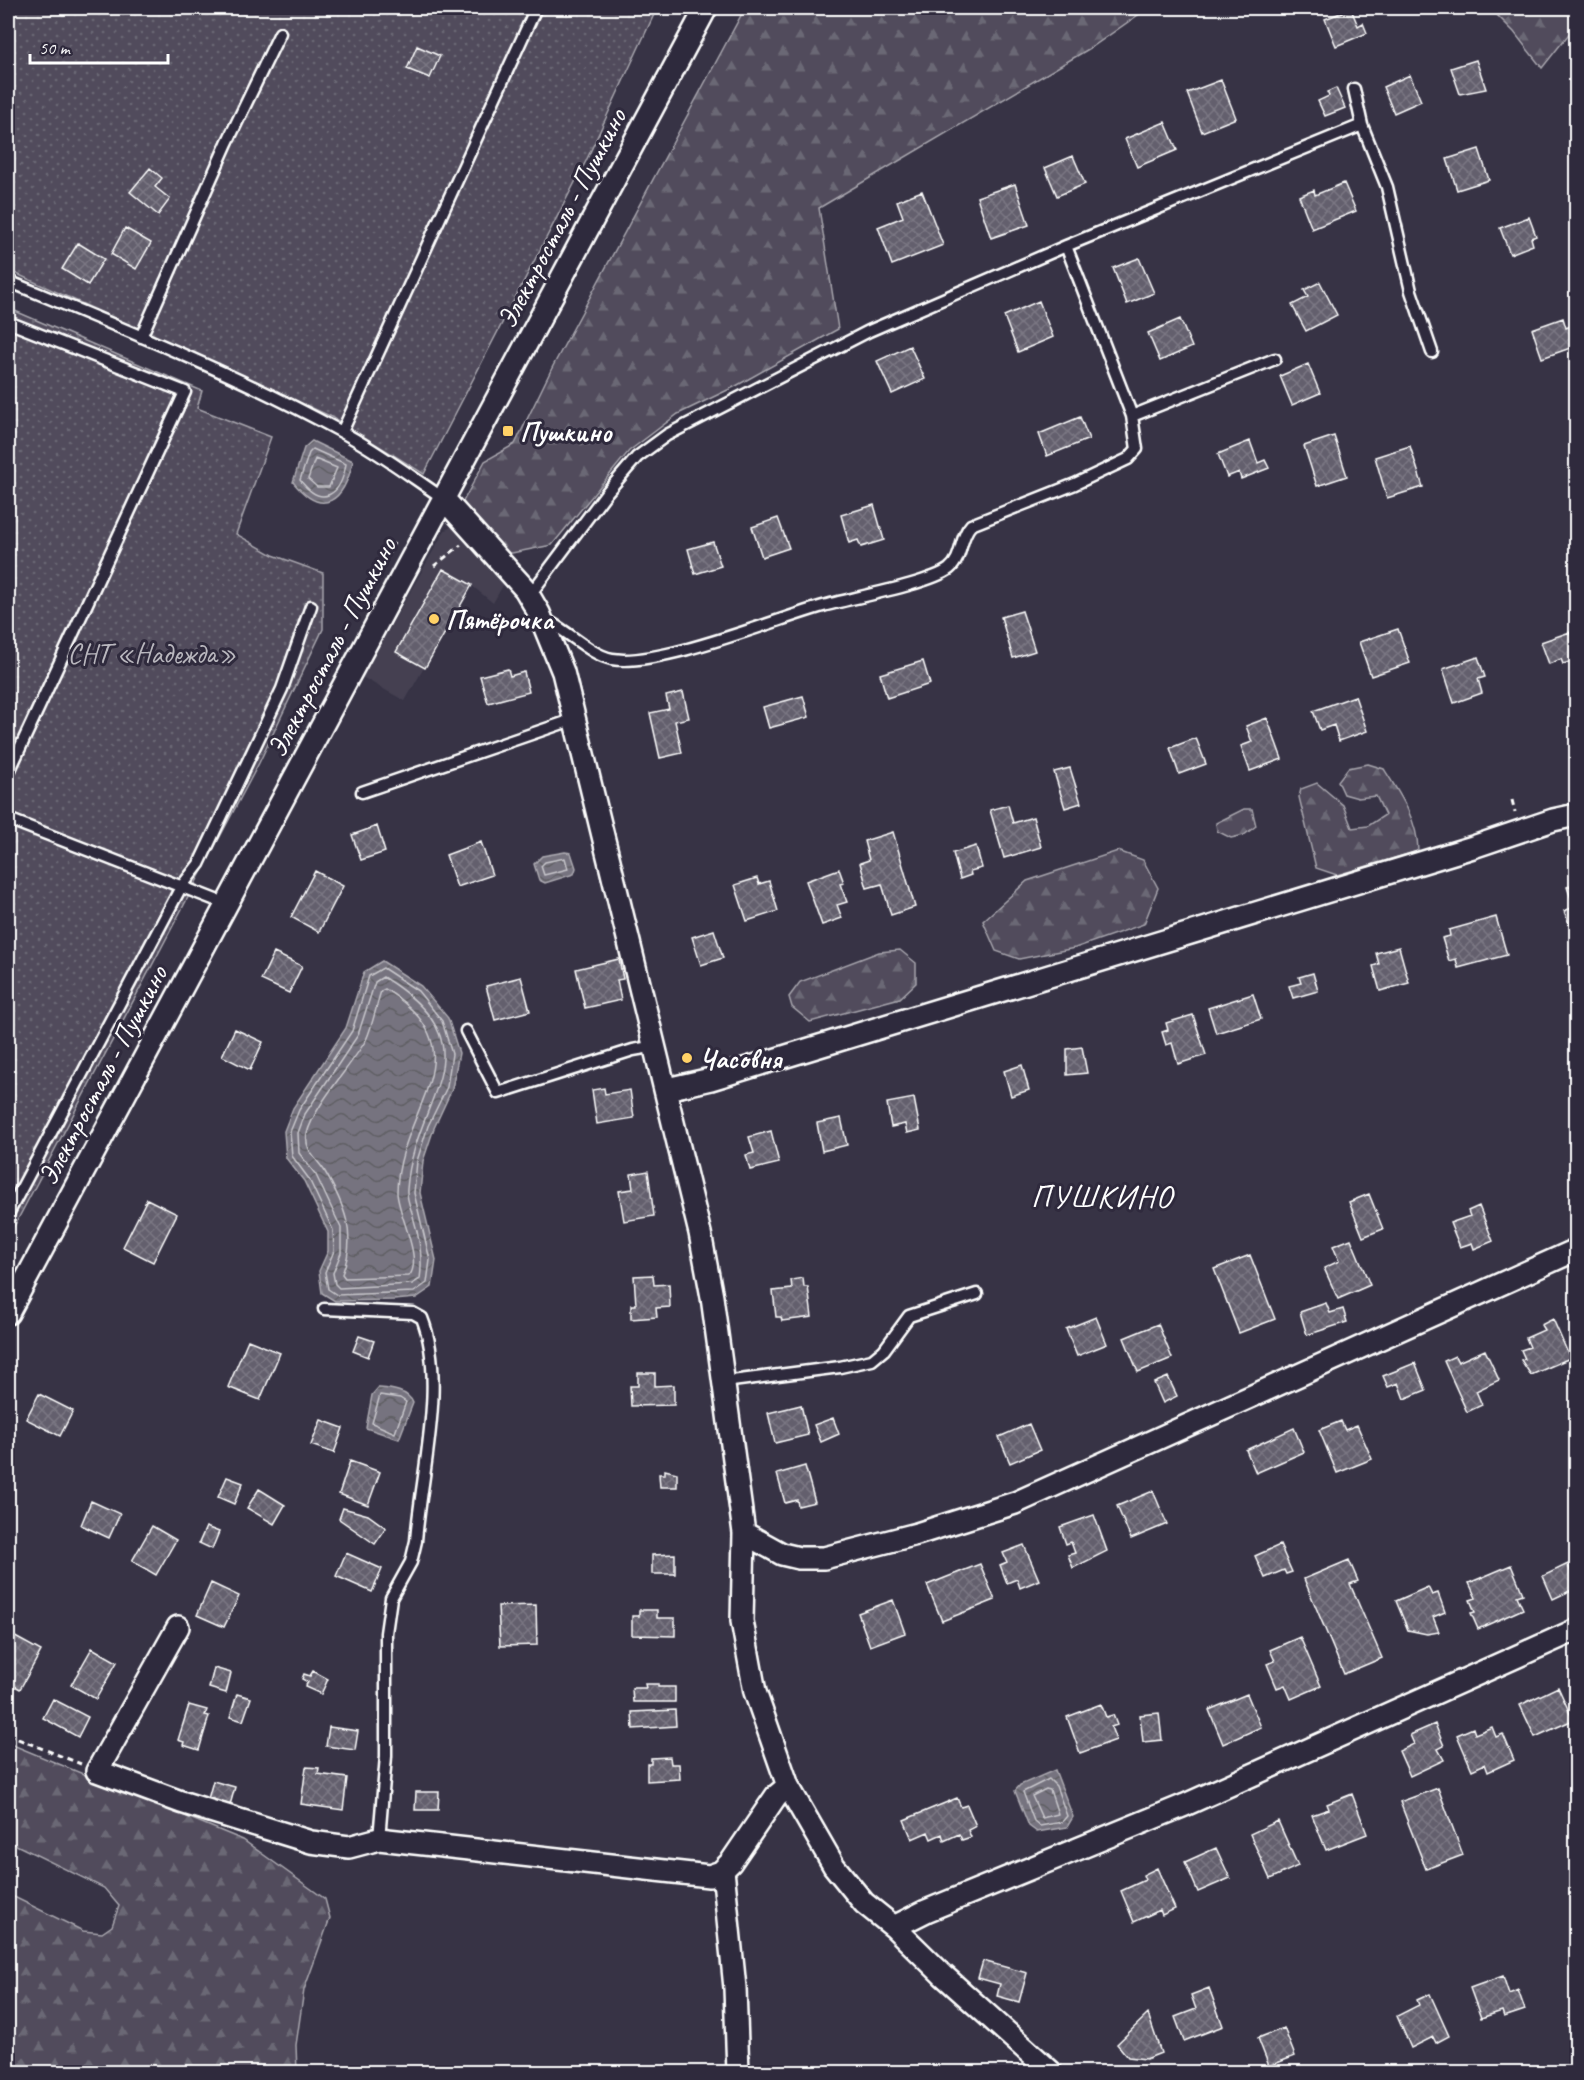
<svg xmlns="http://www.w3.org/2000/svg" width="1584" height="2080" font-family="Caveat,sans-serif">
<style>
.built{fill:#444051}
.grass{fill:url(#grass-dots);stroke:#a8a6ae;stroke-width:1.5}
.forest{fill:url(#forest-firs);stroke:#a8a6ae;stroke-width:1.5}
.water{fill:url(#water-waves);stroke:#adabb2;stroke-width:1.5}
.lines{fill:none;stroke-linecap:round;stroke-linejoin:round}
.shore{stroke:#c8c7cc;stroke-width:1.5}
.building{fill:url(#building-cross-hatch);stroke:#fff;stroke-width:1.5}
.lane-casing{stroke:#fff;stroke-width:15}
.street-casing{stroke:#fff;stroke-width:26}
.path{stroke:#fff;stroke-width:3;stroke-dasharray:6 4.5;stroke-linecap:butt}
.lane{stroke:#2f2a3d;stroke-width:10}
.street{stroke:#2f2a3d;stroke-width:21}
.poi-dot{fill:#ffd166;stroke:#2f2a3d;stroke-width:2}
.labels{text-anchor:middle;stroke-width:6;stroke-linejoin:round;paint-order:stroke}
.street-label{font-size:28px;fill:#fff;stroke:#2f2a3d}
.poi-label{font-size:28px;font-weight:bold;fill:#fff;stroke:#2f2a3d;text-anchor:start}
.park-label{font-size:28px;fill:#b9b7be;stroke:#2f2a3d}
.quarter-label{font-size:32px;letter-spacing:1.5px;fill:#fff;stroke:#2f2a3d}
</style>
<defs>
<pattern id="grass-dots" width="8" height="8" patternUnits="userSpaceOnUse" patternTransform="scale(1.5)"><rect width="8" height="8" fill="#514c5c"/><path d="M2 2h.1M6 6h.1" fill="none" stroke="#6b6774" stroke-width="1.8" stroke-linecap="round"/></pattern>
<pattern id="forest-firs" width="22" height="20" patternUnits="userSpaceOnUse" patternTransform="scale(1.5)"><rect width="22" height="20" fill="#514c5c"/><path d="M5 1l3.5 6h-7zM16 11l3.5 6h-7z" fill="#6b6774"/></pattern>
<pattern id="water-waves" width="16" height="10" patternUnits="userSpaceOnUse" patternTransform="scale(1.5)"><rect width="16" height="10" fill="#76737f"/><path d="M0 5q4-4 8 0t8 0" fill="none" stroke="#5f5e63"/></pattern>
<pattern id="building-cross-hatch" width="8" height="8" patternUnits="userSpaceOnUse" patternTransform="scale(1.5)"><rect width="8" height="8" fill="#635f6d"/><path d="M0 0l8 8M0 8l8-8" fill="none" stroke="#7a7783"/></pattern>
</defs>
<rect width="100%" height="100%" fill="#373345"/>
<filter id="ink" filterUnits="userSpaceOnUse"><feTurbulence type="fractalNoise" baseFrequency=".0167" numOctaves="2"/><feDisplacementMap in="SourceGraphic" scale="12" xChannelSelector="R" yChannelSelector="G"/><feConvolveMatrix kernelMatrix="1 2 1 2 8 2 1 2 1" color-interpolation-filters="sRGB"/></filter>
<g filter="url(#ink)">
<path class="built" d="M460,523l46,57 -13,23 -22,-18 -66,116 -43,-24 83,-147z"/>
<path class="grass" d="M8,8h649l-71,153 -162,313 -92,-57 -324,-147z
M8,308l194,83 -5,17 74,29 -35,97 37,21 50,18v56l-64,134 -251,475z"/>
<path class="forest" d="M745,8h403l-56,39 -273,161 19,121 -102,57 -58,28 -49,37 -77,94 -45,9 -47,-47 25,-46 30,-17 38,-78z
M1490,8h86v17l-34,43 -28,-36z
M1368,764l16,5c16,25 34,52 34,82l-81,24 -21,-7 -17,-71 2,-8 16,-6 26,22 9,23 16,-2 17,-11 -9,-19 -18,2 -14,-4 -6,-13 10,-13z
M1244,809h8l4,17 -12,9 -13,3 -14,-7 -1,-8z
M1118,851l25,9 15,28 -14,36 -69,24 -56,11 -23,-8 -13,-30 44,-40z
M900,950l16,13v20l-16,15 -90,24 -18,-15 -3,-10 11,-15 79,-30z
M8,1743l235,97 82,59 5,19 -26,72 -8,55 1,27h-289v-178l75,37 19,2 10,-7 7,-20 -15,-18 -96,-47z"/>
<path class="water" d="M312,441l41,20c-9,40 -30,58 -60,21l11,-34z
M565,852l6,1 5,15 -2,6 -29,9 -6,-3 -5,-16 8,-8z
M382,961l39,25 27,32 11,35 -7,36 -18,39 -11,33 -3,32 16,67 -4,27 -16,11 -22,2 -59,1 -13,-8 -3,-22 9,-20v-19l-24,-51 -18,-23 -2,-27 9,-23 53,-80 18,-56z
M378,1388c12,1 30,2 35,15l-14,36 -33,-11 6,-33z
M1055,1770l18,47 -6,10 -30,5 -8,-6 -14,-35 5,-6z"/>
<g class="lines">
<path class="shore" d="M313,449l33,15c-5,31 -24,45 -46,16l9,-27z
M315,459l22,9 -8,19h-12l-9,-8z
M565,858l3,11 -24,6 -3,-9 4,-4z
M383,968l35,23 24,30 10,33 -5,33 -19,39 -11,35 -3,32 16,67 -3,23 -13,9 -77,3 -9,-6 -3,-17 9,-21 -1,-21 -24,-51 -17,-23 -2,-24 9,-22 53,-79 17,-55z
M383,977c115,71 31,117 24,212 -1,11 5,21 7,31 6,20 9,39 6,59l-8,5 -73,4 -4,-4 -2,-11 8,-20v-25l-25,-53 -17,-22 -1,-20 7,-19 53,-79 17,-53z
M385,989c101,63 13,118 12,203 0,20 27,68 12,84l-64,2 -3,-4c16,-39 2,-70 -18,-104 -8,-12 -20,-20 -17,-36 6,-27 44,-68 59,-94 7,-15 10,-34 15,-49z
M380,1395l20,3 6,4 -11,31 -23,-10z
M1049,1779l7,7 11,30 -5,6 -22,4 -6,-5 -11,-29z
M1046,1789l4,1 8,24 -16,4 -10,-22z"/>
</g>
<path class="building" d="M1351,9l7,17 5,-3 4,10 -31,13 -11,-27z
M417,46l23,10 -10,22 -23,-9z
M1476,60l10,29 -26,5 -9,-26z
M1410,75l11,26 -27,12 -11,-26z
M1221,80l15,38 -34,14 -15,-39z
M1336,88l9,20 -20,8 -7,-15 11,-5 -2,-4z
M1165,122l12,28 -40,17 -12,-28z
M1479,149l10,31 -32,10 -10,-31z
M1073,156l12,28 -28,12 -12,-28z
M150,168l12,10 -7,9 15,12 -12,16 -28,-23z
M1344,183l12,28 -44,18 -13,-33 15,-6 1,5z
M1015,184l14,41 -38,13 -14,-41z
M922,191l21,54 -51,20 -14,-38 25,-10 -6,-16z
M1529,217l7,19 -5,2 2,7 -23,9 -10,-26z
M125,228l26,15 -15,26 -25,-15z
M78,243l26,16 -16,26 -26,-16z
M1139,258l15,35 -27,11 -14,-36z
M1320,282l17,33 -31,16 -14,-26 16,-8 -4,-7z
M1039,301l14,36 -35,15 -14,-36z
M1563,318l3,10 7,-3 3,21 -34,12 -10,-29z
M1180,319l12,28 -32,14 -12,-28z
M910,346l15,33 -33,15 -15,-33z
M1308,364l12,29 -28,12 -12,-29z
M1080,417l9,22 -42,17 -8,-22z
M1334,436l13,40 -30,10 -13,-40z
M1250,441l8,22 7,-3 4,8 -28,11 -2,-7 -12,5 -9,-23z
M1410,446l13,41 -36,11 -12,-41z
M874,505l10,35 -23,7 -3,-7 -9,3 -8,-28z
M778,518l11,30 -27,9 -10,-30z
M713,542l8,24 -26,8 -7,-25z
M443,569l29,16 -47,83 -29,-16z
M1022,611l13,40 -22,7 -12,-41z
M1398,629l12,34 -39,13 -12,-34z
M1570,632l6,28 -13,4 -2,-5 -12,5 -8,-22z
M1478,657l7,20 -7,2 4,14 -28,10 -11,-34z
M923,661l7,23 -43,14 -7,-24z
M508,669l2,7 14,-4 5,20 -41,11 -8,-27z
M683,692l6,26 -14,3 7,32 -22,5 -10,-45 19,-4 -3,-13z
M803,696l6,21 -40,11 -6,-21z
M1355,696l12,35 -28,10 -5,-16 -14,5 -7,-19z
M1267,718l15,41 -32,12 -9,-25 11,-4 -6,-16z
M1196,738l10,26 -27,10 -9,-26z
M1070,768l11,35 -16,5 -11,-36z
M1008,805l5,18 20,-6 8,30 -37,11 -14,-48z
M377,826l8,26 -24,8 -9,-25z
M893,832l22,75 -24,8 -9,-31 -15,4 -7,-25 9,-3 -5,-19z
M481,842l11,33 -35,12 -11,-32z
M976,846l6,22 -12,3 1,4 -11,4 -7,-26z
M839,869l5,14 -4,1 7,18 -10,3 5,13 -20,7 -16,-44z
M315,871l28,15 -24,46 -28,-15z
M757,878l2,6 10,-3 9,30 -31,10 -12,-36z
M1576,884v40l-6,2 -6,-15 10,-4 -7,-20z
M1496,917l11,38 -49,13 -2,-9 -7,2 -7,-23 8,-2 -1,-6z
M714,930l9,28 -22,7 -9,-28z
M1399,947l10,36 -29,8 -7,-25 6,-2 -3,-11z
M274,953l28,13 -13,27 -28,-13z
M619,959l4,20 -6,1 4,20 -36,8 -9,-39z
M1313,973l5,18 -25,7 -4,-12 12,-3 -2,-6z
M521,977l9,34 -35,9 -9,-34z
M1253,994l8,25 -45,14 -8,-25z
M1193,1015l13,40 -28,9 -6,-21 -6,2 -4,-13 6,-2 -2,-7z
M235,1029l28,13 -13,28 -28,-14z
M1082,1047l5,26 -20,2v-26z
M1022,1065l7,25 -18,6 -7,-25z
M604,1088l1,6 25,-4 4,28 -37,6 -5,-34z
M914,1098l6,32 -13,3 -2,-9 -14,3 -4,-24z
M841,1118l6,27 -25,6 -5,-28z
M771,1131l8,32 -29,7 -4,-15 8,-2 -5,-16z
M648,1171l6,45 -30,5 -5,-30 14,-2 -2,-15z
M1369,1194l14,35 -20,8 -14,-35z
M147,1199l30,15 -24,48 -30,-15z
M1479,1206l14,35 -19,8 -2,-6 -12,4 -10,-24 20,-7 -2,-5z
M1351,1239l19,46 -32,14 -14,-31 15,-7 -6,-15z
M1250,1255l25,64 -36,14 -25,-64z
M653,1275l1,10 15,-1 1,23 -14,1 1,9 -26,2v-14h5l-2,-29z
M803,1278l1,9h4l4,30 -30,4 -1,-4h-5l-3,-26 19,-2 -1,-9z
M1326,1303l4,10 13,-4 4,13 -40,13 -7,-23z
M1096,1317l11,27 -30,12 -11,-27z
M1553,1319l17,39 -39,17 -10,-15 4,-1 -4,-9 9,-3 -4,-9 18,-8 -3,-5z
M1158,1324l14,34 -34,14 -14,-34z
M359,1336l15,5 -6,16 -15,-6z
M248,1340l32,13 -20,47 -32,-13z
M1485,1350l14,30 -23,11 6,14 -15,7 -23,-51 11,-5 3,6z
M1415,1363l11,27 -22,9 -6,-16 -10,4 -5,-11z
M638,1373h17v13l19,-1v20l-43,1 -1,-20h8z
M1168,1377l9,19 -14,7 -9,-20z
M39,1394l34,17 -13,25 -34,-17z
M801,1405l7,30 -33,8 -7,-30z
M833,1418l6,16 -18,8 -7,-17z
M321,1420l22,8 -9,25 -23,-8z
M1341,1421l4,9 12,-5 15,34 -35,14 -18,-43z
M1029,1424l11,26 -30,13 -11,-26z
M1294,1428l10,24 -48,21 -10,-23z
M350,1461l30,11 -12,33 -29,-11z
M805,1466l10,36 -17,4 -1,-6 -12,3 -8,-29z
M665,1470l12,3v14h-17l-1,-13h6z
M227,1477l16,6 -9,21 -16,-7z
M259,1489l26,16 -11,19 -27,-16z
M1153,1491l14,33 -36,15 -14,-33z
M91,1501l29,13 -11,24 -28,-13z
M343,1508l25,7 18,13 -11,16 -36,-25z
M1094,1515l13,36 -34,17 -5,-13 7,-2 -4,-11 -5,2 -6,-17z
M152,1526l24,14 -20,35 -24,-14z
M206,1527l13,5 -7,17 -13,-6z
M1024,1545l15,35 -19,8 -3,-9 -10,4 -7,-18 7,-3 -4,-9z
M1280,1545l12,27 -6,2 -2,-4 -19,8 -10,-22z
M346,1553l36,16 -10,23 -36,-16z
M675,1554v20h-23v-19z
M1349,1560l9,21 -8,3 32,74 -38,16 -40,-95z
M980,1564l15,36 -53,21 -15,-36z
M1568,1564l8,24 -23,11 -10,-23z
M1511,1565l12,29 -6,2 6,13 -45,20 -7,-16 4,-1 -5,-12 6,-2 -7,-15z
M211,1583l28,13 -15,31 -27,-12z
M1428,1587l4,8 6,-2 7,19 -12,5 6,15 -12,2 -19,-4 -12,-29z
M893,1600l12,33 -35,13 -12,-33z
M536,1605l1,40 -37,1 -2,-40z
M639,1610h18v8h18v18l-43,-1v-19h7z
M8,1633l33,18 -21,38 -12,-7z
M1300,1637l21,49 -30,13 -6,-14 -8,3 -10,-24 8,-3 -5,-11z
M92,1648l25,14 -21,37 -25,-14z
M214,1668l17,5 -5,20 -17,-5z
M313,1671l15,8 -7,15 -16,-7 3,-5 -6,-3 2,-5 6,2z
M645,1684h13v3h17v15h-42l-1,-14h14z
M1558,1687l15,33 -38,17 -15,-32z
M237,1694l14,4 -8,23 -13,-4z
M1247,1694l14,33 -38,17 -14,-34z
M53,1699l35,18 -10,20 -35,-19z
M1101,1704l5,13 7,-2 4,10 -6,2 5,13 -36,13 -13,-36z
M189,1705l18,5 -2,5 4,1 -10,34 -16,-5 1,-3 -6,-2z
M675,1710l1,16 -43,3 -1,-17z
M1159,1713l3,27 -19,2 -3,-27z
M1435,1724l9,22 -6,3 6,11 -34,16 -11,-25 15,-7 -4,-9z
M329,1727l29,4 -3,19 -29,-4z
M1492,1727l4,10 7,-3 11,26 -26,12 -3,-8 -13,6 -15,-35 16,-7 2,6z
M670,1757l1,7h8l1,15 -33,2v-17h4v-6z
M306,1767l13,1 -1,6 29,4 -4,32 -42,-6z
M213,1781l22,6 -5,18 -22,-6z
M1438,1788l25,67 -37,14 -26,-67z
M416,1792h23l-1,18h-23z
M1352,1794l15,40 -41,16 -14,-35 17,-6 -2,-5z
M957,1798l4,9 6,-2 9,21 -8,4 3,7 -9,3 -3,-6 -15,7 -2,-7 -11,5 -3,-7 -16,7 -8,-19z
M1278,1821l20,45 -28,13 -20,-45z
M1216,1848l14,30 -32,14 -13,-30z
M1157,1868l18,41 -13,6 -2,-5 -26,12 -13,-31 24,-11 -2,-5z
M983,1961l44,12 -8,29 -22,-6 3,-12 -22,-6z
M1503,1976l6,18 9,-4 7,20 -21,7 -2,-6 -21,7 -11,-30z
M1209,1988l14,38 -39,15 -9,-24 21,-8 -5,-14z
M1430,1994l19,42 -13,7 -3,-6 -22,11 -14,-32 22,-11 -2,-5z
M1148,2014l13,39 -15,6 -18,-2 -11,-13z
M1284,2028l11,28 -26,10 -11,-28z"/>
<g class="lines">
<defs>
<path id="lane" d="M1354,89l8,36 25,62 24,104 21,61
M8,281c111,46 226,92 332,150 36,19 69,44 103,67
M8,322l177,70 -177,382
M141,337l86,-194 53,-110
M1132,416l143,-57
M342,432l194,-424
M529,596l78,-104 30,-35 30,-22 202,-104 197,-85 296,-121
M542,618c23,10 48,37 70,41 46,8 162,-39 211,-53 28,-8 106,-22 126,-37 14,-11 10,-31 22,-44l104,-41 53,-25 9,-10 -5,-33 -66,-170
M362,792l213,-73
M8,819l218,85
M466,1031l32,62 135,-43 23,-4
M8,1214l173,-327 18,-23 83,-175 29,-83
M324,1309l89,4 9,5c25,63 -1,156 -6,223l-5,21 -20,36 -5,35v123l-7,83
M724,1382l116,-15 32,-7 12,-10 25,-34 68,-22"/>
<path id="street" d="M443,498l82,91 14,24 24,59 137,561 12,64 32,236 -2,88 13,71 33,94 46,80 30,37 30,24 49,48 108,97
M667,1089l44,-10 762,-232 80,-27 23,-5
M8,1313l698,-1305
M744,1533l38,21 17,4h25l93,-24 98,-31 561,-253
M178,1627l-81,144 84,31 130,40 38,5 30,-8 330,37 12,-4 10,-10 45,-66 12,-10
M723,1870l12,118 3,84
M894,1927l32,-16 259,-106 391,-175"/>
</defs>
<use href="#lane" class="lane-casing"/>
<use href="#street" class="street-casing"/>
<path class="path" d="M434,566l27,-21
M377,574l17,-31
M1512,800l3,12
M8,1735l73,29"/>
<use href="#lane" class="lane"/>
<use href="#street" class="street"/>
</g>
</g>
<g class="poi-dot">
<rect x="502" y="425" width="12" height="12" rx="3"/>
<circle cx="434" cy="619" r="6"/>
<circle cx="687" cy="1058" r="6"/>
</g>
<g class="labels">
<g class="street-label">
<text transform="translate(561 218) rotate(-62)" y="10">Электросталь - Пушкино</text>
<text transform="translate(331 647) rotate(-62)" y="10">Электросталь - Пушкино</text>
<text transform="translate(102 1075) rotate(-62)" y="10">Электросталь - Пушкино</text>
</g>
<g class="poi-label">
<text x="520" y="441">Пушкино</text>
<text x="446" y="629">Пятёрочка</text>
<text x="699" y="1068">Часовня</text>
</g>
<g class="park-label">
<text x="152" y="663">СНТ «Надежда»</text>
</g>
<g class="quarter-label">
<text x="1102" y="1207">ПУШКИНО</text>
</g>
</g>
<rect width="1584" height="2080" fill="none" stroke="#2f2a3d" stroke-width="30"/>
<rect x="15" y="15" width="1554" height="2050" fill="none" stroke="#fff" stroke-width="2" filter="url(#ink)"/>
<path d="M30 54v9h138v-9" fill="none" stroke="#ffffff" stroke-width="3"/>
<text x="39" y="54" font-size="18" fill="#ffffff" stroke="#2f2a3d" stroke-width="4.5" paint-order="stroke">50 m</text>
</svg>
